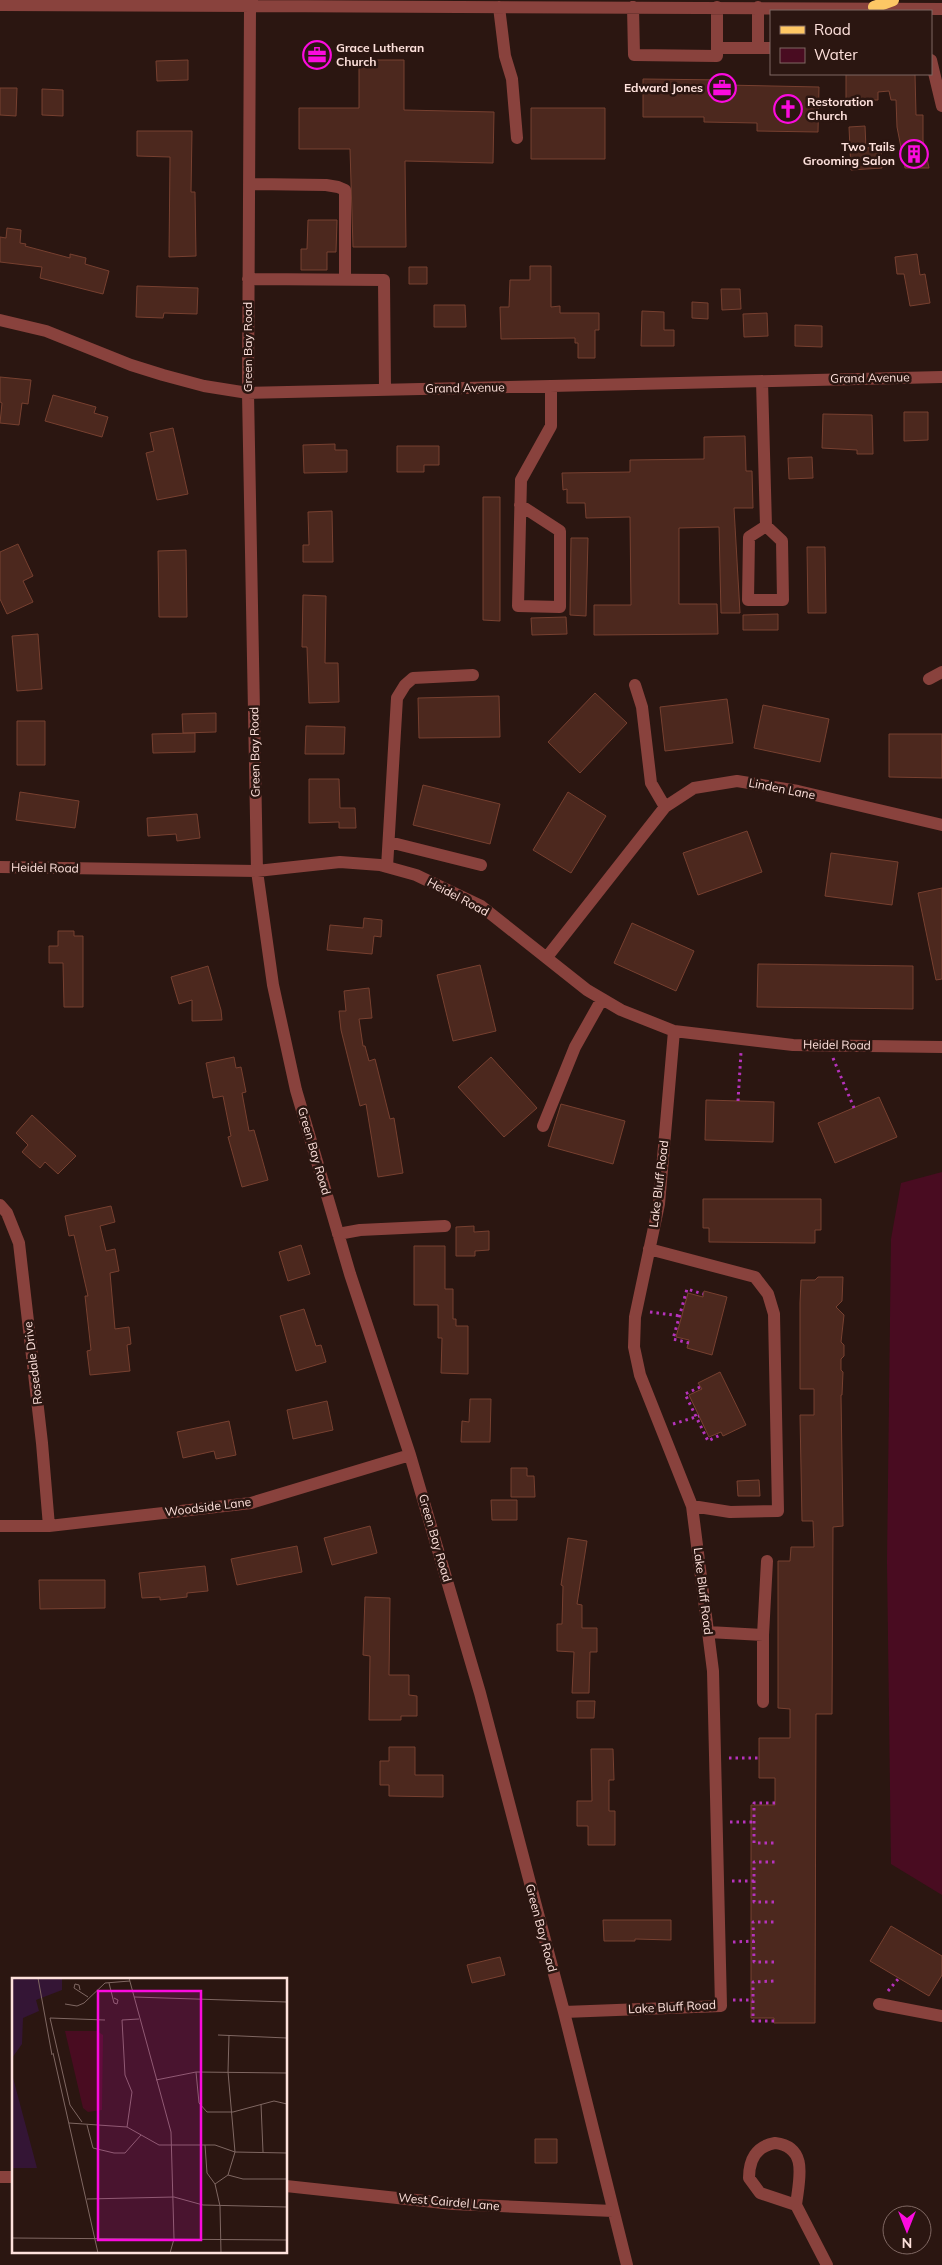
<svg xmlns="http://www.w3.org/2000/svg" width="942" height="2265" font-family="Mulish,sans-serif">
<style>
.water{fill:#490c21}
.building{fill:#4c281e;stroke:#774030}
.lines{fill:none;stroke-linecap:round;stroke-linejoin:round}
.path{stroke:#b633bc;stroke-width:3;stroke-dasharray:2.5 4;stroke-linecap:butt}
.minor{stroke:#89423d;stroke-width:12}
.major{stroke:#fdc765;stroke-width:12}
.labels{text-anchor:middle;stroke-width:5;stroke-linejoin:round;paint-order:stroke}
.poi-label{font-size:12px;font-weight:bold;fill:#fee1dc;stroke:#2b1611;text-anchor:start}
.street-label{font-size:12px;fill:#fee1dc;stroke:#2b1611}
.inset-road{fill:none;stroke:#7f6762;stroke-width:1}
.view{fill:#fb0bde;fill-opacity:0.15;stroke:#fb0bde;stroke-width:2.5}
.inset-edge{fill:none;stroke:#fee1dc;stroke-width:2.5}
</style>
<rect width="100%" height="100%" fill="#2b1611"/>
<path class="water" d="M942,1172v723l-51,-31 -4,-302 4,-323 10,-56z"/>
<path class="building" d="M188,60v20l-31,1 -1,-20z
M359,60h45v50l90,2 -1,51 -88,-2 1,86h-53l-3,-98h-51v-41h60z
M846,74h69l1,41h7v25l6,28h-24l-8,-41 -1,-27h-5l-2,-9 -11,1v8h-32z
M643,79l82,1v5l94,2 -1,45 -61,-1v-8l-53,-1v-5h-61z
M0,88h17l-1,28 -16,-1z
M42,89l21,1v26l-21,-1z
M531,108h74v51h-74z
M865,126l1,22 15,-1 1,21 -31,2 -2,-43z
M137,131h55l-1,61h4l1,64 -27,1 1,-100 -33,-1z
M308,220h29l-1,32h-9v18h-26v-21h6z
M7,228l14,2 -1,13 6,1 -1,2 45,12v-4l16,4 -1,6 24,7 -6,23 -63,-16 2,-11 -42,-5v-25l6,1z
M917,254l3,21 5,-1 5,29 -20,3 -6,-32h-7l-2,-17z
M530,266h21v41l9,-1v7h39v17h-4v28h-17v-15h-3v-5l-74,1 -1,-32h9l1,-27h20z
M409,267h18v17h-18z
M137,286l61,2 -1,26 -33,-1 -1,5 -27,-1z
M721,289h19l1,20 -19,1z
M692,302l16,1v16l-16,-1z
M434,305h31l1,22h-32z
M642,311l22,1v18h10v16h-33z
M767,313l1,23 -24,1 -1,-23z
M795,325l27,1v21l-27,-1z
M0,377l31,3 -3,24 -6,-1 -3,22 -19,-2 2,-20 -2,-1z
M53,395l43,12 -2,6 14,4 -6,20 -57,-16z
M904,412h24v28l-24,1z
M823,414l49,1 1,39h-16v-4l-35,-2z
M173,428l15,66 -31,6 -11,-47 8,-2 -4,-18z
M745,436l1,35h6l1,37h-19l6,105h-19l-2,-86 -40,1v76h38l1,30 -124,1v-30h37l-1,-88 -44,1 -1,-15h-18v-14l-4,1 -1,-17 68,-1v-12l74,-1v-22z
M335,444v6h12v22l-43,1 -1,-28z
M397,446h42v19h-15v7h-27z
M812,457l1,21 -24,1 -1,-21z
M483,497h17v124l-17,-1z
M332,511l1,51h-30v-17h6l-1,-33z
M571,538h17l-2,78 -16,-1z
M18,544l15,32 -10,5 10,21 -26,12 -7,-15v-47z
M807,547h18l1,66h-18z
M186,550l1,67h-28l-1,-66z
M303,595l23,1 -1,67h13l1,39 -30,1 -2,-56h-5z
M778,614v16h-35v-15z
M566,617l1,17 -35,1 -1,-17z
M38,634l4,55 -25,2 -5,-55z
M595,693l32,30 -47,50 -32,-31z
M499,696l1,41 -81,1 -1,-40z
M727,699l6,44 -68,8 -5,-44z
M763,705l66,14 -9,43 -66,-14z
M216,713v19l-33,1 -1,-19z
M17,721h28v44h-28z
M306,726l39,1 -1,27h-39z
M195,733v19l-42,1 -1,-19z
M889,734h53v44l-53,-1z
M309,779h30l1,29h15l1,20h-17v-6l-30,1z
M423,785l77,19 -10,40 -77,-19z
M20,792l59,9 -4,27 -59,-8z
M568,792l38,24 -35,57 -38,-23z
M197,814l3,24 -23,3 -1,-7 -28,2 -1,-18z
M747,831l15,41 -64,23 -15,-42z
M831,853l67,9 -6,43 -67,-9z
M942,888v91l-6,1 -18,-87z
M364,918l18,2 -1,17 -7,-1 -2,18 -45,-4 3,-25 33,3z
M632,923l62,28 -18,40 -62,-28z
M58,931h16v5h9v71h-19l-1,-44h-14v-17h9z
M758,964l155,2v43l-156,-2z
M480,965l16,66 -43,10 -16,-66z
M208,966l13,44 1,10 -30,1v-21l-13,4 -8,-27z
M369,988l3,30 -13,1 4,27h2l4,15 6,-2 15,60 4,-1 9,55 -25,4 -12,-73 -6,2 -19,-76 -2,-19h7l-2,-20z
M234,1057l2,11 5,-1 5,25 -4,1 7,38 5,-1 14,50 -26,7 -14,-50 3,-1 -8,-40 -10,2 -7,-35z
M491,1057l46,51 -33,29 -46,-50z
M879,1097l18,40 -62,26 -17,-40z
M706,1100l68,2 -1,40 -68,-2z
M561,1104l64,17 -12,43 -65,-18z
M32,1115l44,41 -18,18 -13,-12 -5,6 -18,-16 6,-7 -12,-12z
M703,1199h118v31h-6v13l-106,-1v-14h-6z
M111,1206l4,16 -15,4 6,25 9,-2 4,22 -9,2 5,56 14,-2 2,17 -4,1 3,26 -40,4 -3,-24 4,-1 -6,-54h3l-14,-61 -5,1 -4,-20z
M474,1226v6l15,-1v19l-14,1v5h-19v-29z
M301,1245l9,29 -22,7 -9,-29z
M414,1246h31v43h8v30h3v7h12v48l-27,-1 1,-35h-4v-33h-24z
M818,1277h25l-1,24 -6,6 8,8 -3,27 3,3v11l-3,3v11l2,2 -1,23h-1l2,131 -10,1 -1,187h-16l-1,309h-41v-5h-23v-213h24v-27h-16v-40h31v-29l-12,-1v-147h12l1,-14h23l-1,-26h-11l-2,-106h14v-26h-14v-86l1,-23h14z
M704,1291l23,6 -15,58 -25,-7 2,-8 -13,-3 12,-44 15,4z
M304,1309l12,37 5,-1 5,17 -30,9 -16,-55z
M720,1372l26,53 -23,11 -2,-4 -12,5 -20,-42 13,-6 -4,-6z
M470,1399h21l-1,43h-29l1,-21 7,1z
M327,1401l6,29 -40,9 -6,-29z
M229,1421l7,34 -20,4 -2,-8 -31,7 -6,-26z
M511,1468h16v8h7l1,21h-24z
M759,1480l1,16h-22l-1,-15z
M491,1500h26v20h-25z
M370,1526l7,27 -45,12 -8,-27z
M568,1538l19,3 -10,63 5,1v23h15v24h-7l-1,41h-17l2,-41 -17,-1v-27h5l1,-38 -2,-1z
M297,1546l5,26 -65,13 -6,-26z
M205,1566l3,25 -21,2v4l-27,3v-3l-18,1 -3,-25z
M39,1580h66v28l-65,1z
M365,1597l25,1 -1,77h20v20l8,1v20h-16v4h-32l1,-64 -7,-1z
M577,1701h18l-1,17h-17z
M389,1747h26v28h28v22l-54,-1v-11h-9v-24h9z
M591,1749h22l1,31h-5v31h6v34h-27v-19h-11v-25h15z
M603,1920h68v20l-36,-1v2h-31z
M891,1926l51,30v19l-13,21 -59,-35z
M500,1957l5,18 -33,8 -5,-18z
M535,2139h22v24h-22z"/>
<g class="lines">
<path class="path" d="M833,1058l21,50
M738,1101l3,-49
M650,1312l31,4
M689,1343l-16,-4 14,-50 16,5
M700,1387l-15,7 23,47 14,-7
M673,1424l26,-8
M729,1758h30
M775,1803h-21v40h21
M730,1822h24
M732,1881h22
M774,1902h-20v-40h22
M733,1942l21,-1
M774,1962h-20l-1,-40h23
M888,1991l11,-13
M733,2000h20
M774,2021h-21v-39l22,-1"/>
<path class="minor" d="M252,0l-2,7 -2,386 9,478 16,114 23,105 54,184 60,181 70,238 84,319 63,253
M0,5l942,4
M499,7l6,49 7,23 5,59
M633,7l1,48 83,1v-49
M717,48h54
M758,48v-41
M931,60l11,46
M249,184l77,1 12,2 7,3v89
M248,279l136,1 1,109
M0,320l46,11 85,34 32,10 41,11 44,7 694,-16
M762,381l4,145 16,15 1,59h-35l1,-63 17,-11
M520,505l40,26v76l-42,-1 3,-126 30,-54v-40
M929,679l13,-7
M635,685l7,22 9,76 14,24
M389,842l92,23
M0,867l257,4 83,-9 40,3 36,10 65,31 106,84 34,20 53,21 119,14 149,2
M387,867l10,-169 8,-13 8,-7 60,-3
M547,957l118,-150 29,-19 43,-7 61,10 144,34
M543,1126l32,-79 27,-48
M0,1205l7,8 12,30 23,200 7,83
M338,1234l22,-4 85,-4
M649,1249l106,28 13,17 6,20 4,197 -48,1 -38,-6
M0,1526h49l202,-23 159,-48
M708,1632l55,3v67
M763,1635l4,-74
M879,2004l63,12
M564,2012l157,-6 -8,-335 -21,-165 -52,-131 -6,-28 1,-30 24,-113 15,-173
M775,2143c34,4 24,37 21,62l-36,-12 -11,-15c0,-18 7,-32 26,-35z
M0,2177h14
M286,2186l167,18 160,7
M796,2205l31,60"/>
<path class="major" d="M874,7l19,-7"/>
</g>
<defs>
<symbol id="office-ring" viewBox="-11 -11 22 22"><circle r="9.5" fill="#2b1611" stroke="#fb0bde" stroke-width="1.5"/><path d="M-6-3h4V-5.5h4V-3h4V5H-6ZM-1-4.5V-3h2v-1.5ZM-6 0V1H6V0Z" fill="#fb0bde"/></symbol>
<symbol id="church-ring" viewBox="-11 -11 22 22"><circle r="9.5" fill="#2b1611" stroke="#fb0bde" stroke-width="1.5"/><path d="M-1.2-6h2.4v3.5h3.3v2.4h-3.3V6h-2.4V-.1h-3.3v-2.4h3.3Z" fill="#fb0bde"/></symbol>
<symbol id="building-ring" viewBox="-11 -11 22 22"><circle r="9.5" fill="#2b1611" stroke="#fb0bde" stroke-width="1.5"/><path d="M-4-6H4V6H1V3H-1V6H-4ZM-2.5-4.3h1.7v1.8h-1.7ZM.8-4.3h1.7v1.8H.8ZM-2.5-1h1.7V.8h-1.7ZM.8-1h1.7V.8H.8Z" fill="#fb0bde"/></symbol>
</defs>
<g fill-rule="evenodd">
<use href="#office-ring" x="301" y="39" width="32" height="32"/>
<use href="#office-ring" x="706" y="72" width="32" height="32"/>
<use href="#church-ring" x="772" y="93" width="32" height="32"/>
<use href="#building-ring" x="898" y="138" width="32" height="32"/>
</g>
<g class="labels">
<g class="poi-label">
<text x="336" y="52">Grace Lutheran<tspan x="336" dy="14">Church</tspan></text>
<text x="703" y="92" text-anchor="end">Edward Jones</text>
<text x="807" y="106">Restoration<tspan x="807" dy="14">Church</tspan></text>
<text x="895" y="151" text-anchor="end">Two Tails<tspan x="895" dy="14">Grooming Salon</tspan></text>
</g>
<g class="street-label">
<text transform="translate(248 347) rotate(-90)" y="4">Green Bay Road</text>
<text transform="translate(870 378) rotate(-1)" y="4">Grand Avenue</text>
<text transform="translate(465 388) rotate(-1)" y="4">Grand Avenue</text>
<text transform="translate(255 752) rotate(-91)" y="4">Green Bay Road</text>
<text transform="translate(782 789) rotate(11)" y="4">Linden Lane</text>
<text transform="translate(45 868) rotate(1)" y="4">Heidel Road</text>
<text transform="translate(458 897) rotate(28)" y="4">Heidel Road</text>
<text transform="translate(837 1045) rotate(1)" y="4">Heidel Road</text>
<text transform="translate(314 1151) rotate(74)" y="4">Green Bay Road</text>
<text transform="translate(659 1184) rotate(-83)" y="4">Lake Bluff Road</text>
<text transform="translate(33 1363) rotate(-97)" y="4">Rosedale Drive</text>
<text transform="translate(208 1507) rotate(-7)" y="4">Woodside Lane</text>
<text transform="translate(435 1538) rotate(74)" y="4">Green Bay Road</text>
<text transform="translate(703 1591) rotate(83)" y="4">Lake Bluff Road</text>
<text transform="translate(541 1928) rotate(75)" y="4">Green Bay Road</text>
<text transform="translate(672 2007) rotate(-3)" y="4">Lake Bluff Road</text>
<text transform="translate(449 2202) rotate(5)" y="4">West Cairdel Lane</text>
</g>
</g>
<g transform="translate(12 1978)">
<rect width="275" height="275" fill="#2b1611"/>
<path d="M0,0h50v12l-26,10 3,11 -16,7 -1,26 -10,14zM0,96l25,94h-25z" fill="#341535"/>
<path d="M53,53h32l6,4 -1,75 -14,2 -5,-4z" fill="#490c21"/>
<path class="inset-road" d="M26,0l14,77M117,0l42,154 3,107 -4,14M97,5l5,20 3,1 1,-4 -4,-2M68,12l-1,-5 -4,-1 -1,4 14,9M122,19l153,5M53,26l12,2 7,-3 21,-20 25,-2M38,40l20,87 12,17M38,40l55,2M206,57l69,3M41,75l45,200M184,94l3,31 8,9h26l41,-11 13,3M144,102l40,-8 91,1M249,126l2,48M57,145l58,4 32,18h56l20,7 52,1M75,147l6,23 21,5h11l16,-18M115,149l5,-35 -7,-17 -3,-55 17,-1M193,167l2,28 8,11 5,22 1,47M216,197l15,4h44M203,206l13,-9 7,-23 -7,-80 1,-37M75,221l87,-2 29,8 84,2M0,260l275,2"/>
<path class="view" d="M86,13h103v249h-103z"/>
<rect width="275" height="275" class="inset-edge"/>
</g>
<rect x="770" y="10" width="162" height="65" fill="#2b1611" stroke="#7f6762"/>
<rect x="780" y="26" width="25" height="8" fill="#fdc765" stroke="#7f6762"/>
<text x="814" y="35" font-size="15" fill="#fee1dc">Road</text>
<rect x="780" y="48" width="25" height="15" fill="#490c21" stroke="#7f6762"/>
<text x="814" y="60" font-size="15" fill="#fee1dc">Water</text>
<g transform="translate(907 2230) rotate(180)"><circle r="24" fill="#2b1611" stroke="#7f6762"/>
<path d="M0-4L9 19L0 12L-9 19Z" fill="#fb0bde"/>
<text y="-8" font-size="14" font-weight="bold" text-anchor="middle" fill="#fee1dc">N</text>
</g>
</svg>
